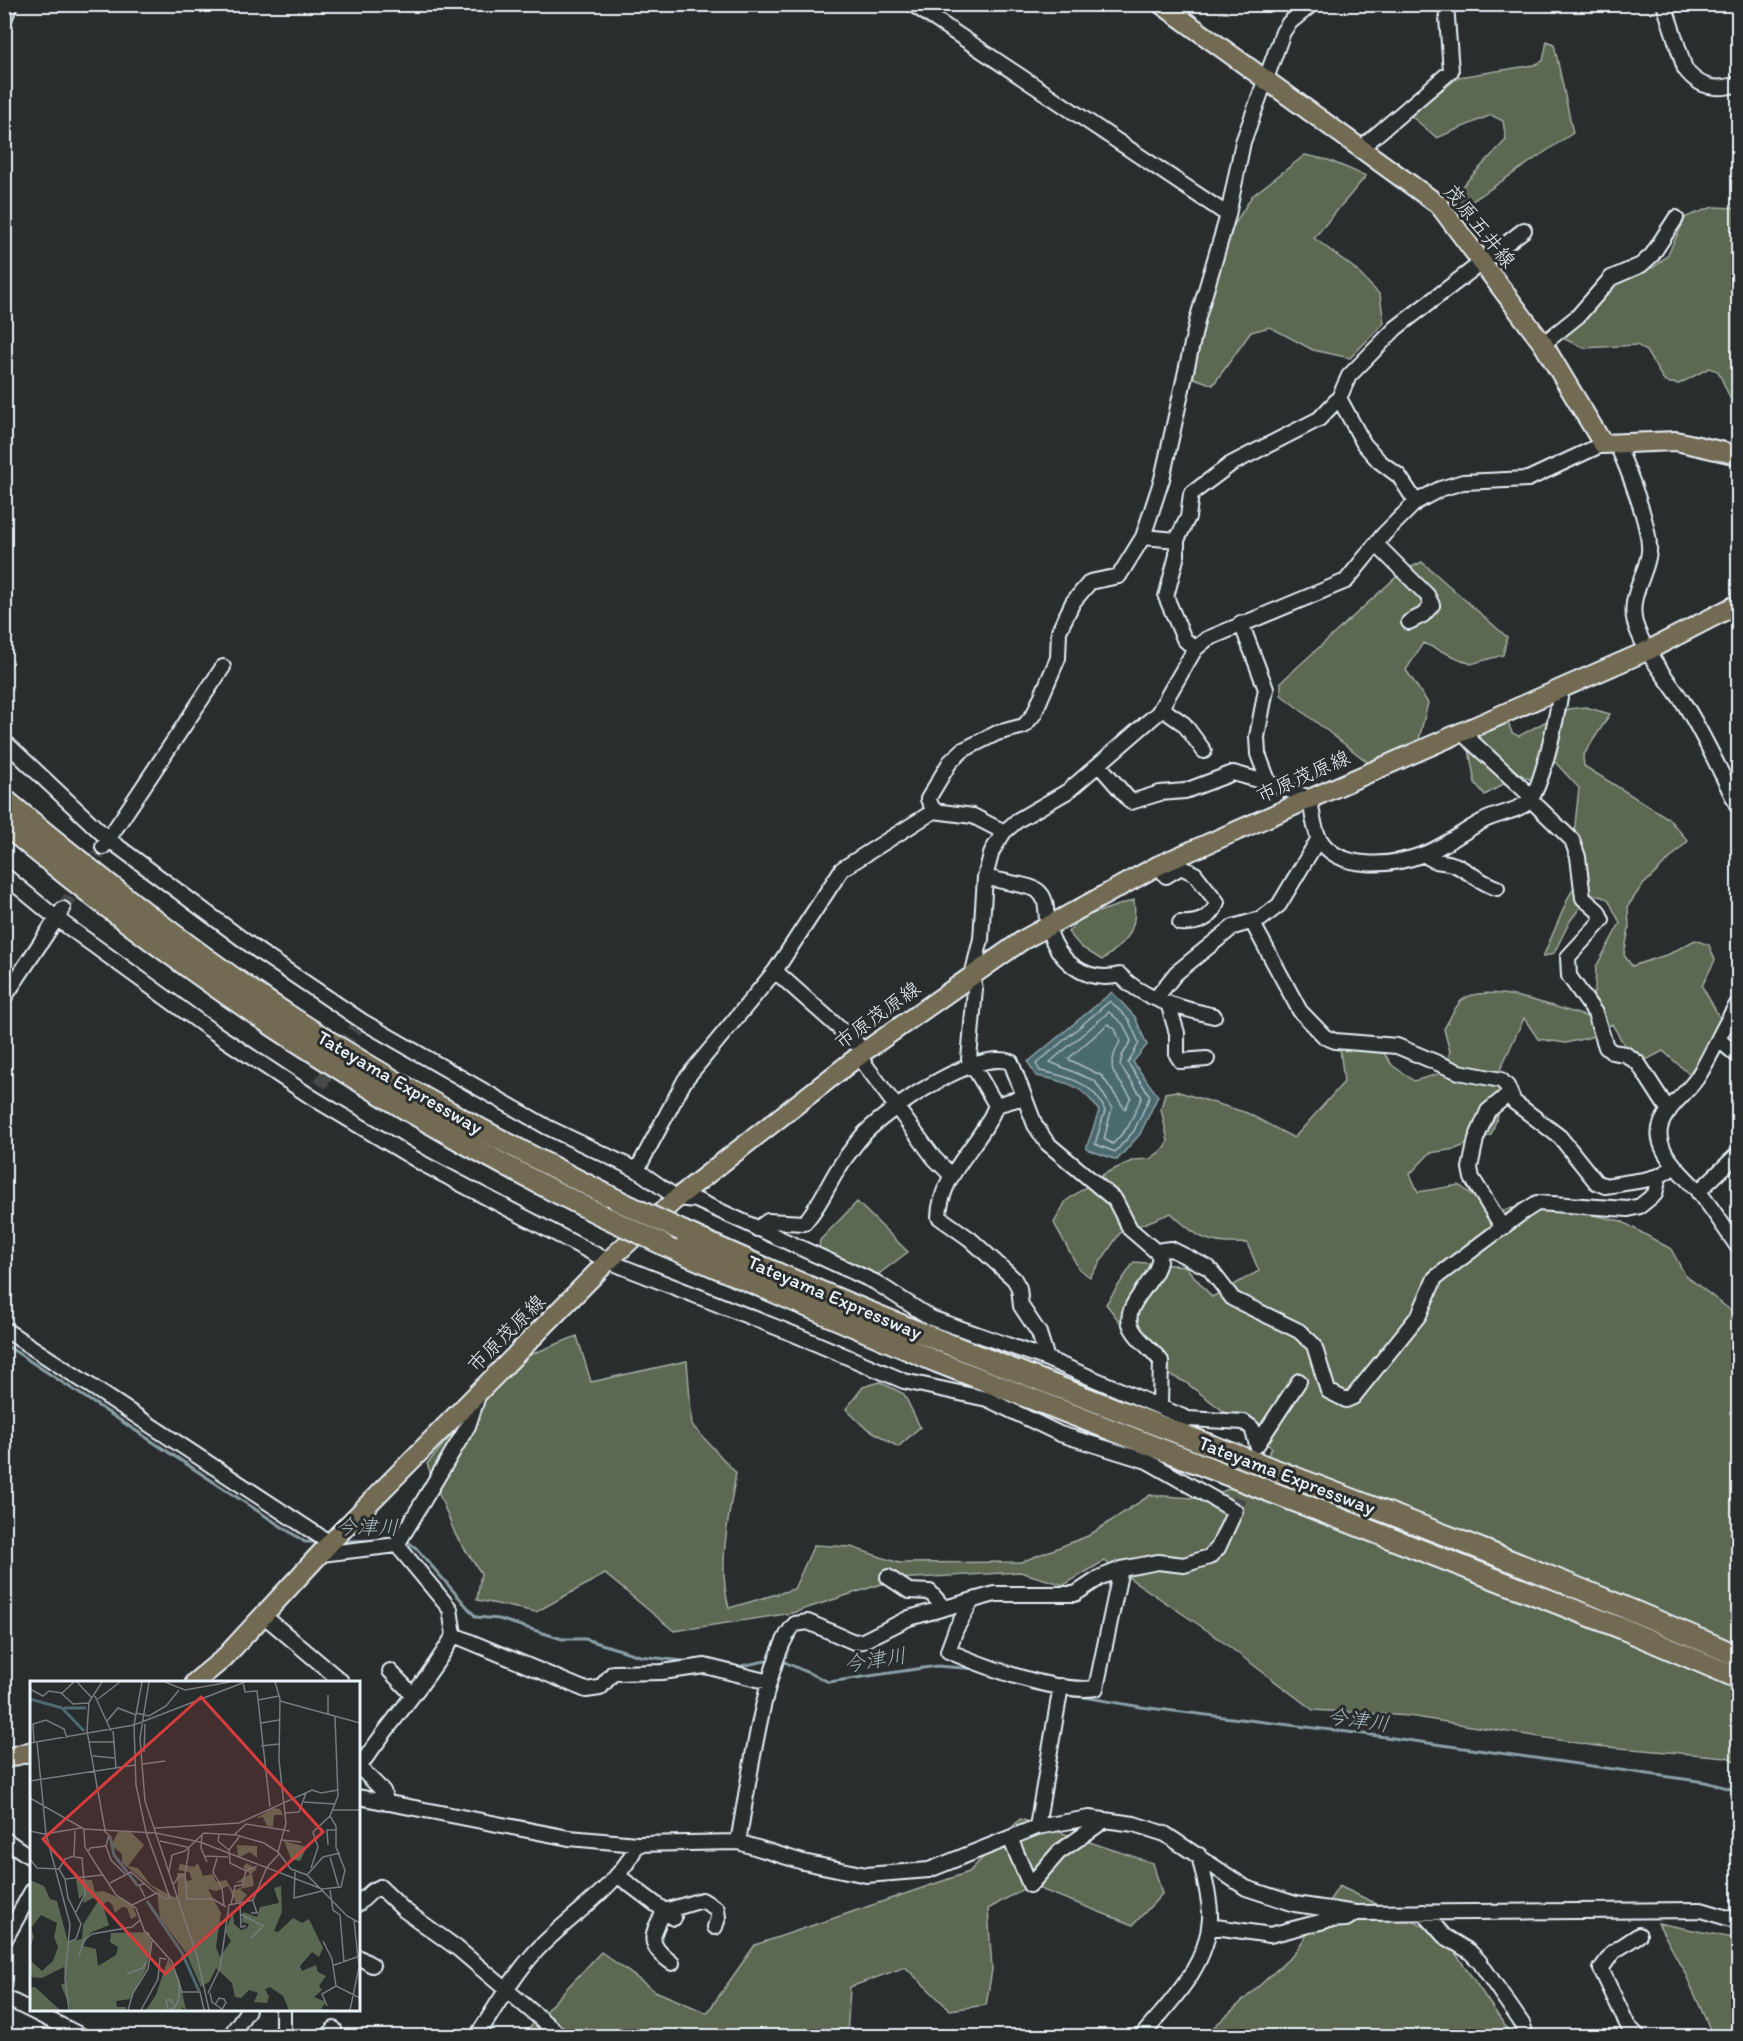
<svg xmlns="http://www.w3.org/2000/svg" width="1743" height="2041" font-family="Itim,'Klee One',sans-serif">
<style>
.green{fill:#5b6851;stroke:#a2aca4;stroke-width:1.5}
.water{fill:#4c6a70;stroke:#8aa0a6;stroke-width:1.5}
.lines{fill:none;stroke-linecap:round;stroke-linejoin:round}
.shore{stroke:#aabbc2;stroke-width:1.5}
.stream{stroke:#8aa0a6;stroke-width:3}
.minor-tunnel{stroke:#464a4c;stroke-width:14;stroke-dasharray:14 7;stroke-linecap:butt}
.minor-casing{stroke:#e8f1f8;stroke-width:18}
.major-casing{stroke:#e8f1f8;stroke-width:22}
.highway-casing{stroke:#e8f1f8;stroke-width:24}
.minor{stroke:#2a2d2e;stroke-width:14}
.major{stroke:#736b52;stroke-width:18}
.highway{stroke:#736b52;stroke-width:20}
.highway-bridge-casing{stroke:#e8f1f8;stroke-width:24;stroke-linecap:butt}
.highway-bridge{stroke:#736b52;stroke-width:20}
.labels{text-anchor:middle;stroke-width:6;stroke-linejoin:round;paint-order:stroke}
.street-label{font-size:20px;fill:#e8f1f8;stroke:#2a2d2e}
.water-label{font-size:21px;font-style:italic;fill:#aabbc2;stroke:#2a2d2e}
.inset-river{fill:none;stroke:#4c6a70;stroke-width:3}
.inset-road{fill:none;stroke:#767b7f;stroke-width:1.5}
.view{fill:#d83c3d;fill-opacity:0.15;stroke:#d83c3d;stroke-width:3}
.inset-edge{fill:none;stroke:#e8f1f8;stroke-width:3}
</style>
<rect width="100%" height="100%" fill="#2a2d2e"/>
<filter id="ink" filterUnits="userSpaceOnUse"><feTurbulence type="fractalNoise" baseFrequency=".0167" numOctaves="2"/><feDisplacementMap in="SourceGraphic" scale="12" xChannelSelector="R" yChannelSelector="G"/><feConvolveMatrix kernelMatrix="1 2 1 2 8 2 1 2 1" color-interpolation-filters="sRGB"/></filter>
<g filter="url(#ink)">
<path class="green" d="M1547,41l7,3 19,89 -111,75 -12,-9 56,-59 -3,-19 -12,-6 -54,23 -27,-23 49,-38 75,-12 9,-4z
M1305,155l23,5 38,16 -52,62 40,30 26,27 4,28 -34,35 -37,-8 -43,-23 -19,5 -38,53 -24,-9 35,-135 28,-45z
M1713,207l25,1v190l-7,2 -13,-29 -9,-3 -30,16 -14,-2 -19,-31 -9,-6 -53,3 -24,-11 58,-57 36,-13 13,-11 19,-39z
M1422,562l85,75 -4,18 -32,9 -48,-21 -17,27 22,33 -10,40 -35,31 -102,-79v-13l122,-111z
M1585,707l25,7 -27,42 1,10 84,52 20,23 -47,46 -13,19 1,22 -5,27 8,11 37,-12 26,-14 14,5 6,15 -13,26 18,32 -6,20 -25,36 -26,-23 -17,9 -20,-12 -14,-24 -21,13 -25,6 -28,-4 -14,-21 -24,52 9,32 -10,10 -8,23 -36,14 -25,4 -20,21 8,18 41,-7 35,27 43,-9 84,18 50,28 14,26 53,41v447l-11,-6 -131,-11 -187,-30 -96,-6 -102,-77 -107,-72 -40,24 -44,-13 -123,7 -105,34 -118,18 -69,-57 -69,38 -59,-12 4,-27 -25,-37 -29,-72 85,-102 65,-26 14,46 96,-21 5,64 44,48c-7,44 -19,91 -7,135l65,-19 20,-44 37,2 48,16 122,-1 67,-26 62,-41 56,4 49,-22 17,-29 -87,-66 -30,-14 -49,-64 28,-42 51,4 27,31 47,-26 -12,-28c-38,2 -49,-4 -76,-30l-51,20 -30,44 -11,-8 -25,-46 12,-22 38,-27 30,-14 16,-1 16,-12 2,-6 -7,-32 4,-16 11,-2 71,22 47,25 50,-56 -4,-34 44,5 8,12 22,16 28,-8 8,-21 -6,-23c5,-8 10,-21 17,-28 23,-21 99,7 126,16l8,-29 1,-21 24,-44 -12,-24 -17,-6 -21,28 -16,32 -11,4 26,-61 16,-26 -11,-36 5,-46 -25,-27 -23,19 -11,-6 -35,21 -10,-12 -7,-39 9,-12 29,-15 6,16 7,3 50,-27z
M1134,900c4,31 -8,43 -32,60l-21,-13 -13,-15 12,-14z
M857,1202l51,50 -44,33 -46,-31 2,-14z
M880,1382l24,12 16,33 -22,20 -36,-22 -16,-16 17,-22z
M1020,1819l133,44 9,31 -29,31 -103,-40 -42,24 4,61 -6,35 -36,5 -45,-43 -55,20 -3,49h-325l79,-84 54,39 52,22 48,-68 214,-73z
M1339,1886l105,50 68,100h-308l90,-82z
M1658,1923l80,16v97h-25l-27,-61z"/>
<path class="water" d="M1112,992l23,25 12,28 -14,17 25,34 -18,38 -23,26 -31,-11 13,-38c-16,-26 -34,-30 -63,-35l-8,-14z"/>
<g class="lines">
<path class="shore" d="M1110,1001l19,19 10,23 -11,20 22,33 -16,35 -19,21 -20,-8 10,-33c-10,-28 -38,-35 -65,-40l-4,-7z
M1109,1012l14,12 8,17 -9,15 -2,9 22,32 -14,30 -15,17 -9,-5 8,-31 -17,-27 -45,-19z
M1108,1024l7,5 5,12c-15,31 -7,30 11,56l-6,12 -23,-33 -34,-17z"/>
<path class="stream" d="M4,1344l301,198h13
M405,1540l11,8 60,69 23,2 63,20h23l55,17 51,6
M342,1541l45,-1
M780,1660l49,22 108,-16 40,3
M736,1667l35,-7
M1067,1694l74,13 223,27 341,48 33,9"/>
<path class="minor-tunnel" d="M63,909l40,-62
M320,1085l36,-57
M1235,1511l19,-58"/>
<defs>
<path id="minor" d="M912,4l316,211
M1664,4l21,65c14,19 31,22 53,15
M4,20l6,-16
M1361,148l90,-77 -5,-67
M1543,344l35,-28 33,-38 30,-13 11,-10 24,-37
M1339,398l25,46 15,17 20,15 17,26
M1616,443c11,23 35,84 33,109 -3,25 -21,44 -14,71 9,30 33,56 50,82 20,32 36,68 53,102
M1143,537l34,3
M1376,544l51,51 5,10 -9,10 -14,7
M1241,623l25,66 -9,48 1,17 11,29 41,15c2,12 3,28 9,40 19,34 74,28 105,16 21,-8 40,-23 59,-33 14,-8 35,-9 46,-20 14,-14 29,-92 33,-114
M1195,649l-11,-10 -18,-42 11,-42v-15l11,-23 3,-23 40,-30 88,-45 20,-21 10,-22 47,-48 128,-98
M1161,708l23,16 20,27
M1460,731l72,66
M4,741l104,98 153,114 101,68 185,106 90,43 40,28 19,2 179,82 56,36 116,41 141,60 56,3 8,6 5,17
M1099,765l32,37 29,-9 25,-2 48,-18 36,10
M1531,800l41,40 6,17 5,41 15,13 4,9 -34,37 1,19 26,37 11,34 6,5 13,2 13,9 31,48
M934,811l-6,-12 22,-37 13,-12 34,-17 27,-7 10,-12 24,-56 1,-27 14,-29 17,-20 29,-6 24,-39 19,-58 36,-162 30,-102 15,-73 40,-110 6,-9 23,-19
M103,847l120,-180
M1424,854c15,12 16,5 31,11 15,7 26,18 42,23
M1159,865l7,11 15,-9 14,7 22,28c-5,18 -21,22 -37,21
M4,875l52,43 153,111 104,69 112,67 183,96 188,74 108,46 83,18 73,35 87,27 88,50 -17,37 -9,9 -25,8 -26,-3 -37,7 -20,8 -26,17h-80l-86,24 -46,23 -9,1 -46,-20 -13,2c-30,30 -48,171 -57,218
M985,877c12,4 46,8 53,14 11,9 7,24 10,35 8,34 37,58 72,49 23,25 62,33 94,41
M1252,922l48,89 25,26 10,4 62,5 62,26 42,8 6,6 7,16 46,35 36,45 9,4 39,-6 15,-4 15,-9
M775,971l90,80
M4,998l59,-89
M1156,998l20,-25 57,-46 28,-8 18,-14 40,-67
M1168,1003l9,30v22l4,6 26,-2
M1738,1003c-15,23 -24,48 -39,72 -10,17 -29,28 -37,47 -12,26 21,52 36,69 15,18 27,38 40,56
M1719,1040l19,16
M858,1055l76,103 18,18
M996,1105l28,-8
M637,1170l48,-90 90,-109 67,-102 92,-58 39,5 31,16
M1698,1192l40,-38
M1503,1228l-31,-50 -2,-10 6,-29 12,-28 22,-18
M757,1229l11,-8 36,2c18,-19 26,-45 42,-66 7,-9 14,-20 23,-28 26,-24 107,-80 142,-67l24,63 12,18 68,57 15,29 29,25c5,25 -43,51 -26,76 7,12 20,20 28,31l-1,44
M1159,1254l3,-4 9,-1 38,19 24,31 66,32 15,14 14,46 18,9 7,-3 66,-82 16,-37 88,-66 14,-9 91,6 12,-3 15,-12 4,-18
M4,1329l326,214
M1047,1359l-8,-26 -18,-27 -2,-18 -5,-9 -44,-40 -31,-22c1,-44 43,-73 57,-112l-27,-46 6,-70 -3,-13 9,-37 4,-62 7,-26 12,-19 14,-12 50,-29 90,-78 37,-64 12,-10 139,-58 38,-47 32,-32 24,-13 23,-7 65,-3 75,-35
M1257,1445l42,-64
M397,1545l71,-119 11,-33
M321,1554l76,-9 53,64 4,26c-26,45 -62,85 -92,128l-1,6 22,22 4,12
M888,1577l21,14 21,1 14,16
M971,1602l-15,27 -8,22c38,16 109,43 148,37l25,-119
M263,1615l78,66
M454,1635l132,55 14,-2 13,-15 49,-1 43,-6 64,16
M390,1671l22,23
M358,1797l211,41 68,6 101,-2 65,20 63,13 63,-5 108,-43 52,-9 45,6 31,10 81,54 49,16 61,9 345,-3 37,11
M1037,1827l24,-141
M1010,1838l20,47 29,-33 46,-32
M4,1839l28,19
M617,1875l57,43
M358,1904l14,-13 8,-4 24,23 53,38 104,88
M1423,1912l21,24 25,15 10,10 44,64 3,11
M1209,1926l61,9 58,-15 18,-1 8,-5
M4,1941l28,-50
M358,1957l14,8
M672,1963c-24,-18 -23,-26 -7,-52l37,-11 15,9 1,9 -3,9
M4,1997l78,39
M283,2010v20l3,6
M230,2036l18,-26
M328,2036l6,-7
M477,2036c19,-29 36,-60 60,-86 31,-33 84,-65 100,-106
M1142,2036c29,-35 65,-69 68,-117 1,-20 -7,-44 -11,-64
M1638,2036l-10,-10 -27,-57 12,-17 26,-17"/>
<path id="major" d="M1161,4l278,201 104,139 60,100 73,-3 62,14
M195,1682l28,-23 107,-116 278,-282 69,-63 188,-147 158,-111 136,-75 490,-215 89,-46
M4,1759l28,-8"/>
<path id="highway" d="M4,799c95,79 190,155 293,222 103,67 211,124 320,179
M4,824c188,157 377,282 597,391
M682,1231c346,158 709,271 1056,425
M664,1245l273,117 684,266 117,50"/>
</defs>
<use href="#minor" class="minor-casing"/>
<use href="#major" class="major-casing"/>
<use href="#highway" class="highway-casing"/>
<use href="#minor" class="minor"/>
<use href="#major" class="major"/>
<use href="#highway" class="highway"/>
<defs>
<path id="highway-bridge" d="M617,1200l65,31
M601,1215l63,30"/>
</defs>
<use href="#highway-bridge" class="highway-bridge-casing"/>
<use href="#highway-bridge" class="highway-bridge"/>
</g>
</g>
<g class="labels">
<g class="street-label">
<text transform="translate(1480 226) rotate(51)" y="7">茂原五井線</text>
<text transform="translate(1303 776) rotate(-24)" y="7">市原茂原線</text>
<text transform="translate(877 1015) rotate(-36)" y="7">市原茂原線</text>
<text transform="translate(400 1082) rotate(30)" y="7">Tateyama Expressway</text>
<text transform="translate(835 1297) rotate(23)" y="7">Tateyama Expressway</text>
<text transform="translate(506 1333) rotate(-45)" y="7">市原茂原線</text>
<text transform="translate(1287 1475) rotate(21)" y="7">Tateyama Expressway</text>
</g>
<g class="water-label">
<text transform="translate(367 1527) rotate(1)" y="7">今津川</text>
<text transform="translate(875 1660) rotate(-9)" y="7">今津川</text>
<text transform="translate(1358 1720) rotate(8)" y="7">今津川</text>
</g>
</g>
<g transform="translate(30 1681)">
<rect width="330" height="330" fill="#2a2d2e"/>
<path d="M243,127l7,1 3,6h-9l-1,12 -6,-1 -4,-9 -7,1zM88,151h13l13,13 -16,21 10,2 13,17 23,12 4,-1 -1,-23h6l3,8 6,-1 -3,-8 -11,-2 2,-6 14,3 4,-4 5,13 10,-2 3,8 10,-2 7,11 9,-4 1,-5 -8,1 15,-9 -7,-7 3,-4 11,6 -5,4 2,13 -14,3 7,6 -5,6 -6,2 -8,-17 -11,5 -9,-2 13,24 -5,34 4,10 11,-16 -6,-10 8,-18 1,11 7,6 6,-2 2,-4 -7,-2 1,-10 14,5 3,-10 19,-4 -5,-15 7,-2 1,26 -8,19 4,1 15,-14 9,5 7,-4 14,29 -4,9 -7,-5 -12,14 2,5 14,-6 2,7 8,4 -7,10 3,4 -8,7 12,5 -5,7 11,1h-43l-6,-14 -13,-9 -5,2 4,8 -2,6 -13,-1 4,-9 -9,-3 -8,8 -6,-1 -3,-14 -16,-15 -6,13 -9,6 -15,-34 -26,-35 -3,-27 -35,-28v-9l-11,-9zM254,160l23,6 -7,14 -9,-2zM207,164l20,1v12l-7,-6 -12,6zM46,198l16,1 3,12 8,-1 28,12 6,13 -6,3 -4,-11 -5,-1 -7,6 -3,-9 -5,-3 -4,4 6,20 -19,8 -7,13 13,3 2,17 18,-11 2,-8 -8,-5 1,-9 38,-1 3,12 -6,25 -16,30 -14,2 1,6h9v3h-55l-10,-25 5,-3 -2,-15 -22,11 -12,-1v-17l12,11 11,-10 5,-14 -4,-10 3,-14 -16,-8 -10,13 3,9 -4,10v-67l14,6 6,13 7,2 11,41 14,-3 1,-14 15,-24 -5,-3 -10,5 2,-10 -6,6zM138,278l11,19 7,32 -5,-3 2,3h-37l10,-15zM0,306h5l25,23h-30z" fill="#5b6851"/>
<path class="inset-river" d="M0,18l32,9M32,27l22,23M34,27h22M80,155l4,19 24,31M117,220l35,52 17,38"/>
<path class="inset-road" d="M47,1l15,16M72,1l-13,20 -2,29 18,99M119,1l-9,56 5,63 52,155 12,54M135,1l20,8 45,-8M213,1l2,10 12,-1 13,116M245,1l5,17 -1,61 7,63 -8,29 13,17 16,6 40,41 13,7M0,8l13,7 6,-5 13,2 12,-11M31,12l12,11 16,-1M65,15l16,35M68,18l22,-17M228,19l21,-4M250,20l80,22M106,32l13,3 17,-10 13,-16M298,33v-19M77,40l11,-13 18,7M231,42l18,-3M83,50l3,37M7,61l9,92 24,90 -5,54 4,32M59,61h26M0,62l104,-18 111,-43M4,62l-1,-19 13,-4 18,9 3,9M231,65l18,-2M114,71l1,-28M63,75l21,2M113,83l22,-3M0,100l105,-16M0,117l54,31 72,4 44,9 122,47M274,121l31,2M302,129h28M255,132l14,-1 7,-19M125,147l84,-5 73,-33 9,3 17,-3M54,148l1,18 14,22 17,26 20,13 8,22 28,32 10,30h19M0,150l14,3 37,-6M74,150l5,4 -3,11 5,14 14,14M172,153l-1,14 6,14M189,154l-1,6 11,9M204,154l12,-11 44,7M209,156l-10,13 1,13 16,8 11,-5M252,159l19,2M130,160l27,6M298,164l-1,-15h10M59,170l1,-3 16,-2M174,175l24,1M44,176l8,1 3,36 -9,18M300,176l9,31M187,177l-4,14 9,16 2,18M0,178l7,9 22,1 6,10 3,19 13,26 -5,15 -7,3M281,187l7,-21 -5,-15 17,-16M29,188l6,-10 9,-3 1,-25M139,191l3,-17 13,-4 19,-18 32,2 28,8 14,9M265,191l-1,26 28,-7M155,193l2,25h26l13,8M277,194l16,-18 17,-4M35,198l38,-4M80,202l21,-11 22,19 12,8 5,-1 -24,-66 -10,-47 -2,-60 8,-43M114,203l-5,1 6,12M144,203l4,-7 7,-3 4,-25 -2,-2M292,208l19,-2 4,-17 -9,-23v-21l-6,-10 8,-20 -3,-79M300,209l3,20 7,5 4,48M210,222l1,24 5,-1M201,223l4,-18 7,-1 4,-14M102,224l25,-12M221,232h6l-4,-12M210,233l23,12 -12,12M293,260l9,18 4,27 24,12M49,275l5,-16 8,-6 40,-7 8,-7M304,284l26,-9M97,293l16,-6 3,-6M170,311l4,18M178,312l12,-25 9,-63 24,-5 14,-33 12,-13M180,312l2,9 11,8M185,324l4,-7 5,1 2,4 -4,6M297,325l-5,-12 14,-8M145,326l-4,-7h-5l2,10 6,-2 1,-1 3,-5 1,-5v-15M98,329l5,-17 15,-24 4,-28M111,329l17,-31 2,-21 6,1M320,329l9,-43 -5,-47"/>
<path class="view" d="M171,16l122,135 -158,142 -122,-135z"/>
<rect width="330" height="330" class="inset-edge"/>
</g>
<rect width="1743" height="2041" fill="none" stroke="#2a2d2e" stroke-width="24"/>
<rect x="12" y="12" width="1719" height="2017" fill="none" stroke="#e8f1f8" stroke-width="2" filter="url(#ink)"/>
</svg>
